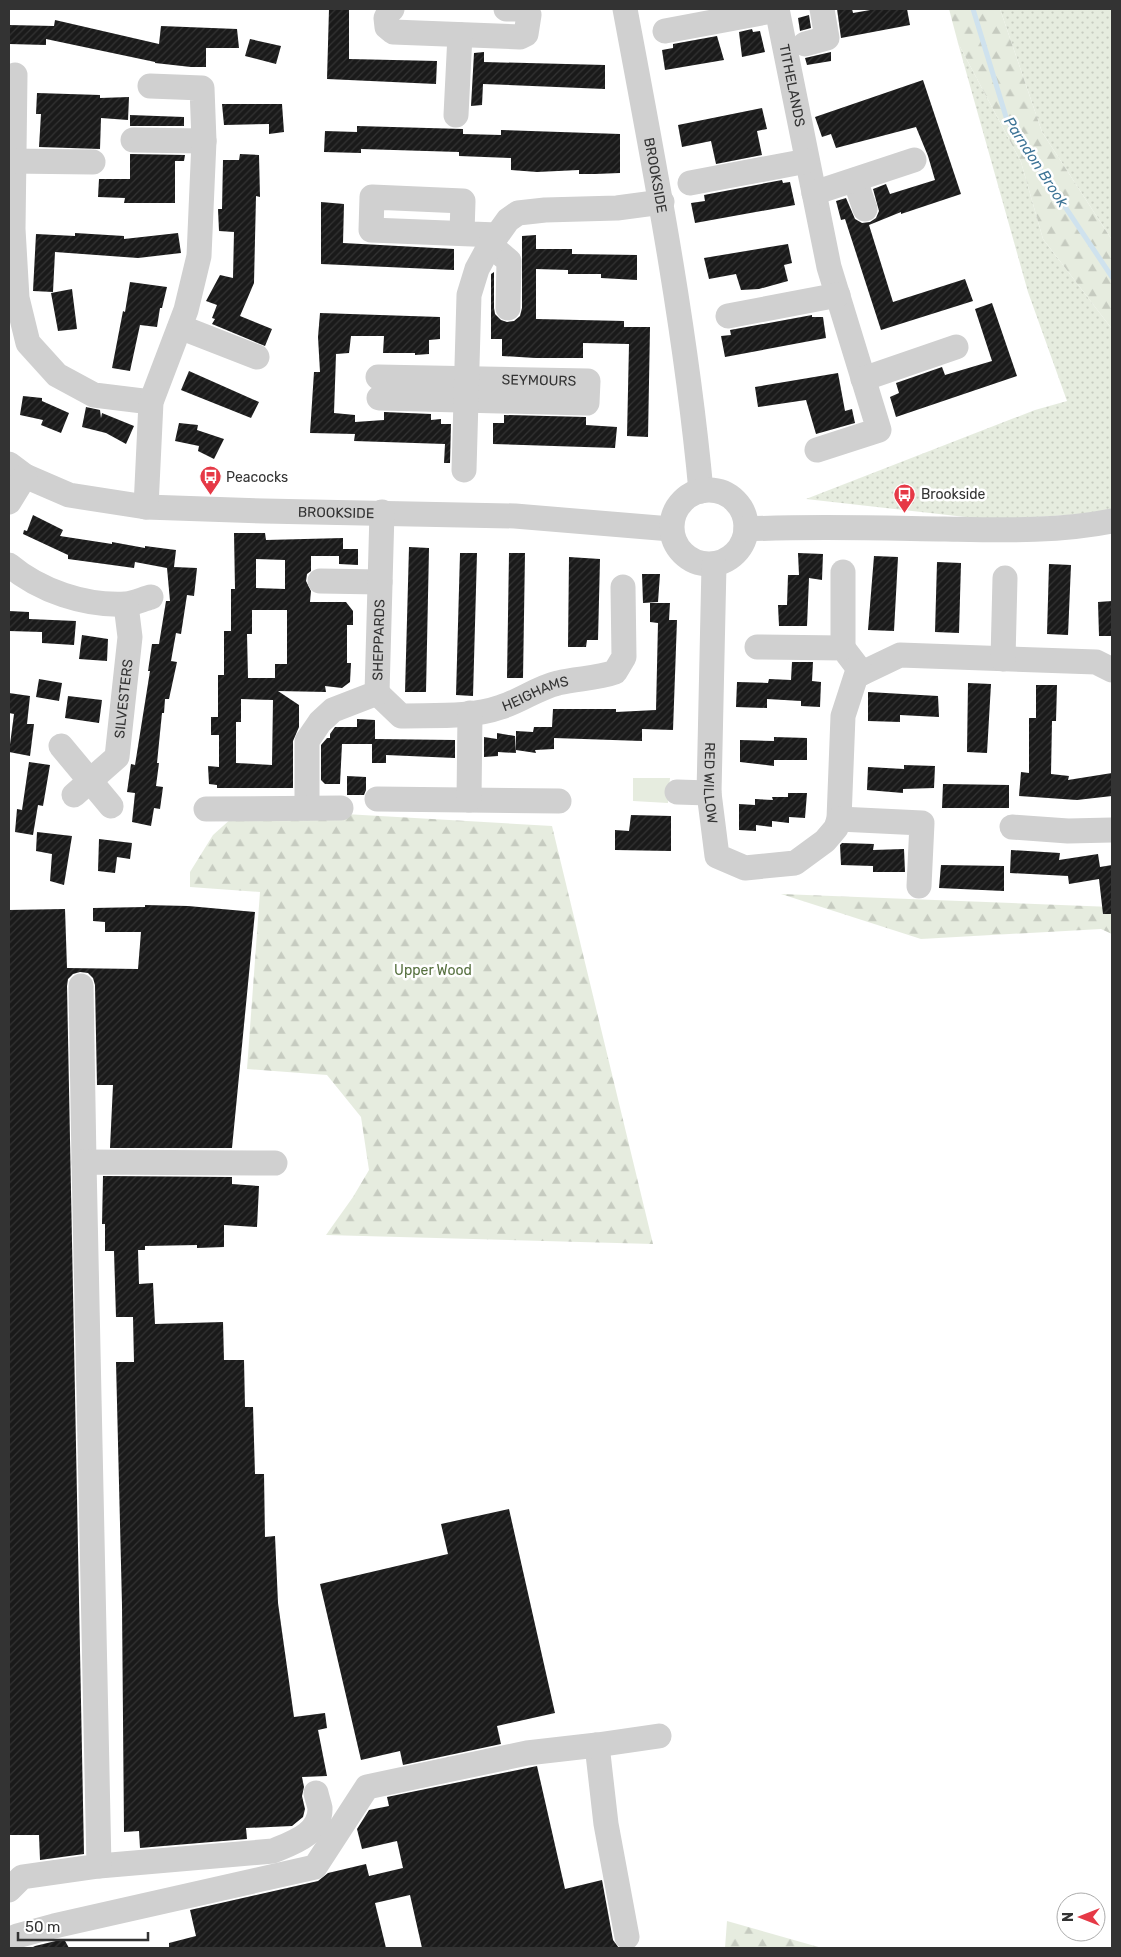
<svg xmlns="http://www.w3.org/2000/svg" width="1121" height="1957" font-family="Rubik,sans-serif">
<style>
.grass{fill:url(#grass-dots)}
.forest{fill:url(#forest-firs)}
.garden{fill:#e6ecdf}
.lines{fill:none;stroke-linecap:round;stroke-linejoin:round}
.stream{stroke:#cfe2ee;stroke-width:5}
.building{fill:url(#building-hatch);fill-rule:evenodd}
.minor{stroke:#d0d0d0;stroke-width:25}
.labels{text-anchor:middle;stroke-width:5;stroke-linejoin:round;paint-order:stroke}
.street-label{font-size:14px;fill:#333;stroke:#fff}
.poi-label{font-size:14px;fill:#333;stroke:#fff;text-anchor:start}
.park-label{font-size:14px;fill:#56703f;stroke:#fff}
.water-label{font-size:15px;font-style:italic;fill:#3f7597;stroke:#fff}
</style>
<defs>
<pattern id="grass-dots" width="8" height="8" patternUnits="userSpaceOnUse" patternTransform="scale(1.25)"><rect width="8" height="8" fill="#e6ecdf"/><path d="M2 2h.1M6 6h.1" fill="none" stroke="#c6cbc0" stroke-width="1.8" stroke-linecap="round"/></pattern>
<pattern id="forest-firs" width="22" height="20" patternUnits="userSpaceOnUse" patternTransform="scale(1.25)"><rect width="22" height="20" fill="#e6ecdf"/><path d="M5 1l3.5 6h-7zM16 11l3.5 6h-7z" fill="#c6cbc0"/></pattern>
<pattern id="building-hatch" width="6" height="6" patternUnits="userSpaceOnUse" patternTransform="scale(1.25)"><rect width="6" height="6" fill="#1a1a1a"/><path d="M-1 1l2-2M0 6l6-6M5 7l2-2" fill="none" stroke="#333"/></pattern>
</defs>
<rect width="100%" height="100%" fill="#fff"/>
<path class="grass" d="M1000,9h112v231l-70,-108z
M958,43l63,119 22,77 69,90v183l-120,8 -186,-21 229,-89 32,-9 -39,-109z"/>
<path class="forest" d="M949,9h51l42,123 70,108v89l-69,-90 -22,-77 -63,-119z
M243,808l309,18 101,418 -327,-9 27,-38 16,-27 -8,-53 -34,-42 -80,-6 13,-177 -70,-5v-15l23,-37z
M781,894l331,13v27l-11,-5 -180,10z
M727,1921l95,27h-97z"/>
<path class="garden" d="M633,778h37l-2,25 -35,-2z"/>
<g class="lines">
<path class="stream" d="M973,9l34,111 105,157"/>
</g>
<path class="building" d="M329,9h20v50l88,2 -1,23 -109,-5z
M837,9h15l1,4 23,-4h31l3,16 -69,13z
M809,15l2,13 -11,3 -2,-13z
M55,20l104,24 2,-18 76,3 2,19h-33v19h-15l-36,-4v-1l-109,-23v6l-37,-1v-19l45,1z
M752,29l1,3 7,-1 5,21 -23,5 -3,-25z
M717,36l7,24 -59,10 -3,-20 11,-2v-4z
M250,39l31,7 -5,18 -31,-8z
M484,52v10l121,3v24l-122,-5 -1,21 -11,1 3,-53z
M831,52v9l-24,4 -2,-7z
M923,80l38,114 -60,20v-2l-32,13 24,77 72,-23 8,22 -92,29 -36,-111 -4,1 -5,-19 10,-3 9,21 7,4 8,-1 6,-4 3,-7 -6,-22 13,-5 4,10 45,-14 -7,-24 -12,-29 -80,21 -5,-14 -9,3 -7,-20z
M37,93l63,2v3l29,-1 -1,23 -27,-2 -1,31 -61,-2 2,-33h-5z
M222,104h60l2,28 -15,2v-10l-45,1z
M762,108l5,21 -10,2 5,24 -46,9 -5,-23 -29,6 -4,-22z
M130,115l54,2v9h-54z
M357,126l106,3v5l38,1v-5l119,4v39l-25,1h-16v-4l-42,2 -26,-2v-12l-52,-2v-4l-98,-3v4l-37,-1 1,-21 32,1z
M130,154l55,1 -1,6h-9v42h-51l1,-5 -27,-1 1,-18h31z
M240,154l19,1 1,42 -4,-1 -2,87 -14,33 32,13 -7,17 -53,-22 3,-5 -3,-1 5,-13 -11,-4 14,-26 13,3 1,-46 -15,-1 -1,-22h4l1,-49h16z
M782,180l1,3 7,-1 5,23 -100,18 -4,-20 14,-2 -1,-6z
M321,202l23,2 -1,39 111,6v21l-133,-6z
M75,233l49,3v3l54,-6 3,20 -43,5 -83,-6 -2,40 -20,-1 3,-57 39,2z
M536,235v14h36v5l65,1v25l-36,-2v-4h-33v-4l-32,-1v50l88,2v6h26l-2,110 -21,-1 2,-92 -46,-1v15h-48l-33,-2v-17h-11v-65l3,-2v36l1,6 6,6 6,2 7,-1 6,-5 2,-8v-72z
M788,244l4,19 -8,2 4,16 -29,8 -18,1 -5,-16 -27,5 -5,-21z
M130,282l37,5 -5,21h-2l-3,19 -17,-2 -10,46 -18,-3 11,-57 2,1z
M72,289l5,40 -19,2 -7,-38z
M992,303l25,73 -121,41 -6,-20 9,-4 -3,-10 46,-16 3,8 47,-14 -17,-52z
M320,313l120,4v22l-11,1v14l-14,1v-2h-32l1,-17h-33l-2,17 -13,1 -2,59 21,2v7l29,-2v-8l47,2v6l10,-1v5h10l-1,39h-6l1,-19 -91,-3 1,-7 -45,-1 4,-61h6l-2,-35z
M812,315v2h11l3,21 -101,19 -4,-21 10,-1 -1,-5z
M189,371l70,31 -8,16 -70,-28z
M838,373l7,38 7,-2 3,14 -39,11 -10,-34 -48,7 -3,-20z
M23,396l19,2v3l27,12 -8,20 -20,-8 2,-5 -23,-5z
M86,407l14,3 1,8 1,-5 32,13 -8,18 -20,-11 -24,-6z
M504,415l82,2v8l31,2 -2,21 -122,-4v-21h11z
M179,423l19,2 -1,5 27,9 -10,20 -16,-8 1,-5 -24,-5z
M33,515l30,15 -3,6 52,8v-2l33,6v-2l31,4 -2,17 23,1 -3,28 -7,-1 -6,39 -5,-1 -5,28 6,1 -8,37h-4l-1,14h-2l-5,50h2l-3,23 7,1 -3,22 -6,-1 -3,18 -19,-4 3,-29 -8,-1 4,-28 4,1 15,-94h-2l4,-27h7l7,-43h4l-3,-33 -32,-6 -1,6 -66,-9v-4l-45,-21 1,-4 3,1z
M234,533h31l1,7 77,-2v11h15v16l-19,-1v-8h-28v15l-4,3 -1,7 5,10 -1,11h36l7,9v14h-6v38h4l-1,19 -8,6 -17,-2 1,6 -48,-1 21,14v22l-6,14v47h-76v-3l-8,-1 -1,-18 11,1v-32h-8v-18h7v-42h6v-44h7v-42h4zM256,559l29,1v29l-29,-1zM252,610h35v54h-12v14h-27l-1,-44h5zM241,699l32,1 -1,65 -36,-2v-41h5z
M409,547l20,1 -3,144h-21z
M460,553h17l-4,143 -17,-1z
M509,553h16l-2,125h-16z
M798,553l25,1 -1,26 -13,-2 -2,48h-28l-1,-21h9l1,-30h11z
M874,556l24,1 -4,74 -26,-1z
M569,557l31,2 -2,81h-11l-1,7h-18z
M937,562l24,1 -2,70 -24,-1z
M1049,564l22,1 -3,70 -21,-1z
M642,574h18l-2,28 -15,1z
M1112,601v35h-13l-1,-34z
M650,603h20l-1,17h8l-4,110 -31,-1v12l-88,-3v11l-19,1 1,3 -20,-3v-19l17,1 1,-5h18l1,-18h63v3l40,-2 2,-87 -8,-1z
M9,611l20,1v7l47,2 -2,24 -32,-2v-11l-33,-1z
M82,635l26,4 -1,22 -28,-2z
M792,662h21l-1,19 9,1 -1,25 -19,-1v-5l-34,-2v9l-31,-1 1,-25 31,1 1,-4 22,1z
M39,679l23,4 -3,18 -23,-4z
M968,683l23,1 -4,69 -20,-1z
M1036,685h21l-1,36h-4l-1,53 18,2 -1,4 44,-7v23l-35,4 -58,-4 2,-24 8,1v-55h7z
M868,692l70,4 1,21 -39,-2v7l-32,-1z
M9,693l21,3 -3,28h7l-4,32 -21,-4 5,-38 -5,-1z
M68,696l34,4 -3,23 -34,-5z
M357,719l18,1v19l80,1v18l-69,-3v8h-14v-19h-30l-2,40h-15l-4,-4v-35l6,-7h3v-4l5,-7h22z
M497,733l18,3 1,17 -18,-1v4l-14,1v-20l13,2z
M774,737l33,1v22h-33v6l-34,-4v-22l34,1z
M29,762l21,3 -7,41 -5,-1 -5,30 -18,-3 2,-23 5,1z
M904,765l31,1 -1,22 -31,1v4l-36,-3 1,-23 36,2z
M347,776l19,1v13l-2,5h-17z
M943,784l66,1v23h-67z
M788,793h19l-2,25 -16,-1v6l-17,-2v6l-16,-2v6l-17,-1v-26l16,1v-6l18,1 -1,-3h16z
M631,815l40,1v35l-56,-1v-20l14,1z
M37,832l35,4 -8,49 -14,-4 2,-27 -16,-3z
M99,839l33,4 -2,16 -13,-2 -2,16 -17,-2z
M842,843l32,1 -1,6 31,-1 1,23h-32v-6l-32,-1 -1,-20z
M1011,850l49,3 -1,7 39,-6 2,13 12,-2v49h-9l-4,-35 -30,5 -1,-8 -58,-3z
M941,865l63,1v25l-65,-3z
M145,905l43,1 67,6 -23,236h-122l3,-63h-16l-2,-100 -2,-7 -5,-5 -8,-1 -7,2 -5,5 -1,7 17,868 -44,6 -1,-25h-30v-925l56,-1 2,59 71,1 3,-37h-36v-10l-12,-1v-13l52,-1z
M103,1176l129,1v7l27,2 -2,41 -33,-2v22l-27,1v-3l-52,1v4h-7l1,34 14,-1 2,41 68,-2 1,38h20l1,47h8l2,67h9l1,63 10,-1 3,67 16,114 31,-4 2,15 -9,2 9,46 -25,1 2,10 -2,9 3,13 -2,8 -11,9 -46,2 1,11 -107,9 -1,-17 -15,1 -2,-227 -6,-243h18l-1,-45h-17l-2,-66h-9v-27h-3z
M509,1509l46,204 -58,13 4,18 -98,21 -3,-14 -39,9 -41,-176 128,-30 -7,-30z
M537,1766l28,123 37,-9 11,60 6,8h-197l-12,-53 -35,8 11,45h-217v-5l27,-7 -6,-26 128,-29 10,-8 38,-9 3,12 34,-8 -6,-27 -35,8 -5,-20 12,-19 20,-4 -2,-9z
M64,1939l5,9h-38l4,-2z"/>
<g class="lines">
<g class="minor">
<path d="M392,9l-2,1 -4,8 1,9 6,5 127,5 6,-3 3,-19 -8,-6h-15"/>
<path id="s1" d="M625,9c30,160 61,320 76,482"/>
<path id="s2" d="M777,9l52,258 50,163 -62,20"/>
<path d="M665,31l112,-21"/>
<path d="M805,44l22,-6 -5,-29"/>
<path d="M15,75l-2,154 4,69 11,45 29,32 37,20 57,7"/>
<path d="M456,115l4,-80"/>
<path d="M133,140l71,1"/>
<path d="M9,161l84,1"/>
<path d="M855,180l10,29"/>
<path d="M690,183l117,-22"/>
<path d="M814,193l100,-33"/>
<path d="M462,233l1,-32 -91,-4 -1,33 126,5"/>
<path d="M490,245l19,16 -1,47"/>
<path d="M728,316l110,-21"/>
<path d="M180,327l77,30"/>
<path id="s3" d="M378,377l210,4 -1,22 -208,-5"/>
<path d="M863,379l93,-32"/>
<path id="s4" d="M9,464l16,12 44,19 77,12 118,4 251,5 156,13"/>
<path d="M464,470l5,-175 8,-26 13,-24 18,-25 10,-7 27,-3 72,-2 45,-6"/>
<circle cx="709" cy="527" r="37"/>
<path d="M9,502l16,-26"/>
<path d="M146,507l5,-105 35,-92 13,-54 5,-115 -2,-53 -52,-2"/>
<path d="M746,529c66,-3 132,-1 199,0 56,1 112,3 167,-8"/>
<path d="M9,565c31,26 76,41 116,39 8,0 18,-5 26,-7"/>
<path id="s5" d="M714,565l-5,228 8,63 28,12 50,-5 30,-22 11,-13 3,-9 4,-103 13,-40 44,-21 196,7 16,8"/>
<path d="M320,581l60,1"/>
<path d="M757,647l86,1 19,25"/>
<path d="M843,648v-76"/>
<path d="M1003,659l2,-81"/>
<path id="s6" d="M377,693l24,23c32,-1 69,2 100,-9 20,-6 36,-19 57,-24 19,-5 38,-4 57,-11l9,-15 -1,-70"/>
<path d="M61,746l50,60"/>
<path d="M677,792l32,1"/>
<path id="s7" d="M74,795l43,-38 13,-120 -4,-32"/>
<path d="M377,799l182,2"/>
<path d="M469,800l1,-87"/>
<path id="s8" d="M307,808v-67l13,-19 13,-12 44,-17 5,-181"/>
<path d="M206,809l135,-1"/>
<path d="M839,819l83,4 -3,63"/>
<path d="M1012,827l56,4 44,-1"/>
<path d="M81,986l3,176"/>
<path d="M597,1745l9,79 21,113"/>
<path d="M99,1866l174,-15c19,-8 48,-17 47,-43 -1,-5 -3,-10 -4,-15"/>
<path d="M9,1890l13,-13 77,-11 -15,-704 191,1"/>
<path d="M9,1946l8,-10 37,-10 261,-59 52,-80 160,-34 70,-8 62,-9"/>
</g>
</g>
<defs>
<symbol id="bus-pin" viewBox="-11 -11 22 30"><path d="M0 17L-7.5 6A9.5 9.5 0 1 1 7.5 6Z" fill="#e63946" stroke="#fff"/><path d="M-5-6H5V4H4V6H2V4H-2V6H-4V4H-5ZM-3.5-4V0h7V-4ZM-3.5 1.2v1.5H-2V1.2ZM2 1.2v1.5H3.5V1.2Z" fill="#fff"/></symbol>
</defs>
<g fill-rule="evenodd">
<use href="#bus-pin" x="198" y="464" width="25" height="34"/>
<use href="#bus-pin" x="892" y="482" width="25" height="34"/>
</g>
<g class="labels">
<g class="street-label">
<text dy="5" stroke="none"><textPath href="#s2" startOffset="78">TITHELANDS</textPath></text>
<text dy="5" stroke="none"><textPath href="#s1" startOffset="169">BROOKSIDE</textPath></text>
<text dy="5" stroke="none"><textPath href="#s3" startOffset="161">SEYMOURS</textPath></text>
<text dy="5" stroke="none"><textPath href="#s4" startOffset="336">BROOKSIDE</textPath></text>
<text dy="5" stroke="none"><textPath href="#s8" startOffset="208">SHEPPARDS</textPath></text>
<text dy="5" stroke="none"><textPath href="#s6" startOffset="171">HEIGHAMS</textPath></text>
<text dy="5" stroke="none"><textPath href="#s7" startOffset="116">SILVESTERS</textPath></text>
<text dy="5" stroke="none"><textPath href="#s5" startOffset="218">RED WILLOW</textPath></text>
</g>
<g class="poi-label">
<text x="226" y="482">Peacocks</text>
<text x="921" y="499">Brookside</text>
</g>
<g class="park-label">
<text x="433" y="975">Upper Wood</text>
</g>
<g class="water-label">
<text transform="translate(1036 162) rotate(57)" y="5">Parndon Brook</text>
</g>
</g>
<rect width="1121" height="1957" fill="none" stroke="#333333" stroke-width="20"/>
<g transform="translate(1081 1917) rotate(270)"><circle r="24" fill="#ffffff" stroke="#adadad"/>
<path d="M0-4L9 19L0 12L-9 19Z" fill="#e63946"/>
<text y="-8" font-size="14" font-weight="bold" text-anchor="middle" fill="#333333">N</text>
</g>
<path d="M18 1932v8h130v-8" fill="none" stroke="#333333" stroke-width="2.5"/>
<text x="25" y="1932" font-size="15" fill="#333333" stroke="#ffffff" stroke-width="4" paint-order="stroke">50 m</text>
</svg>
